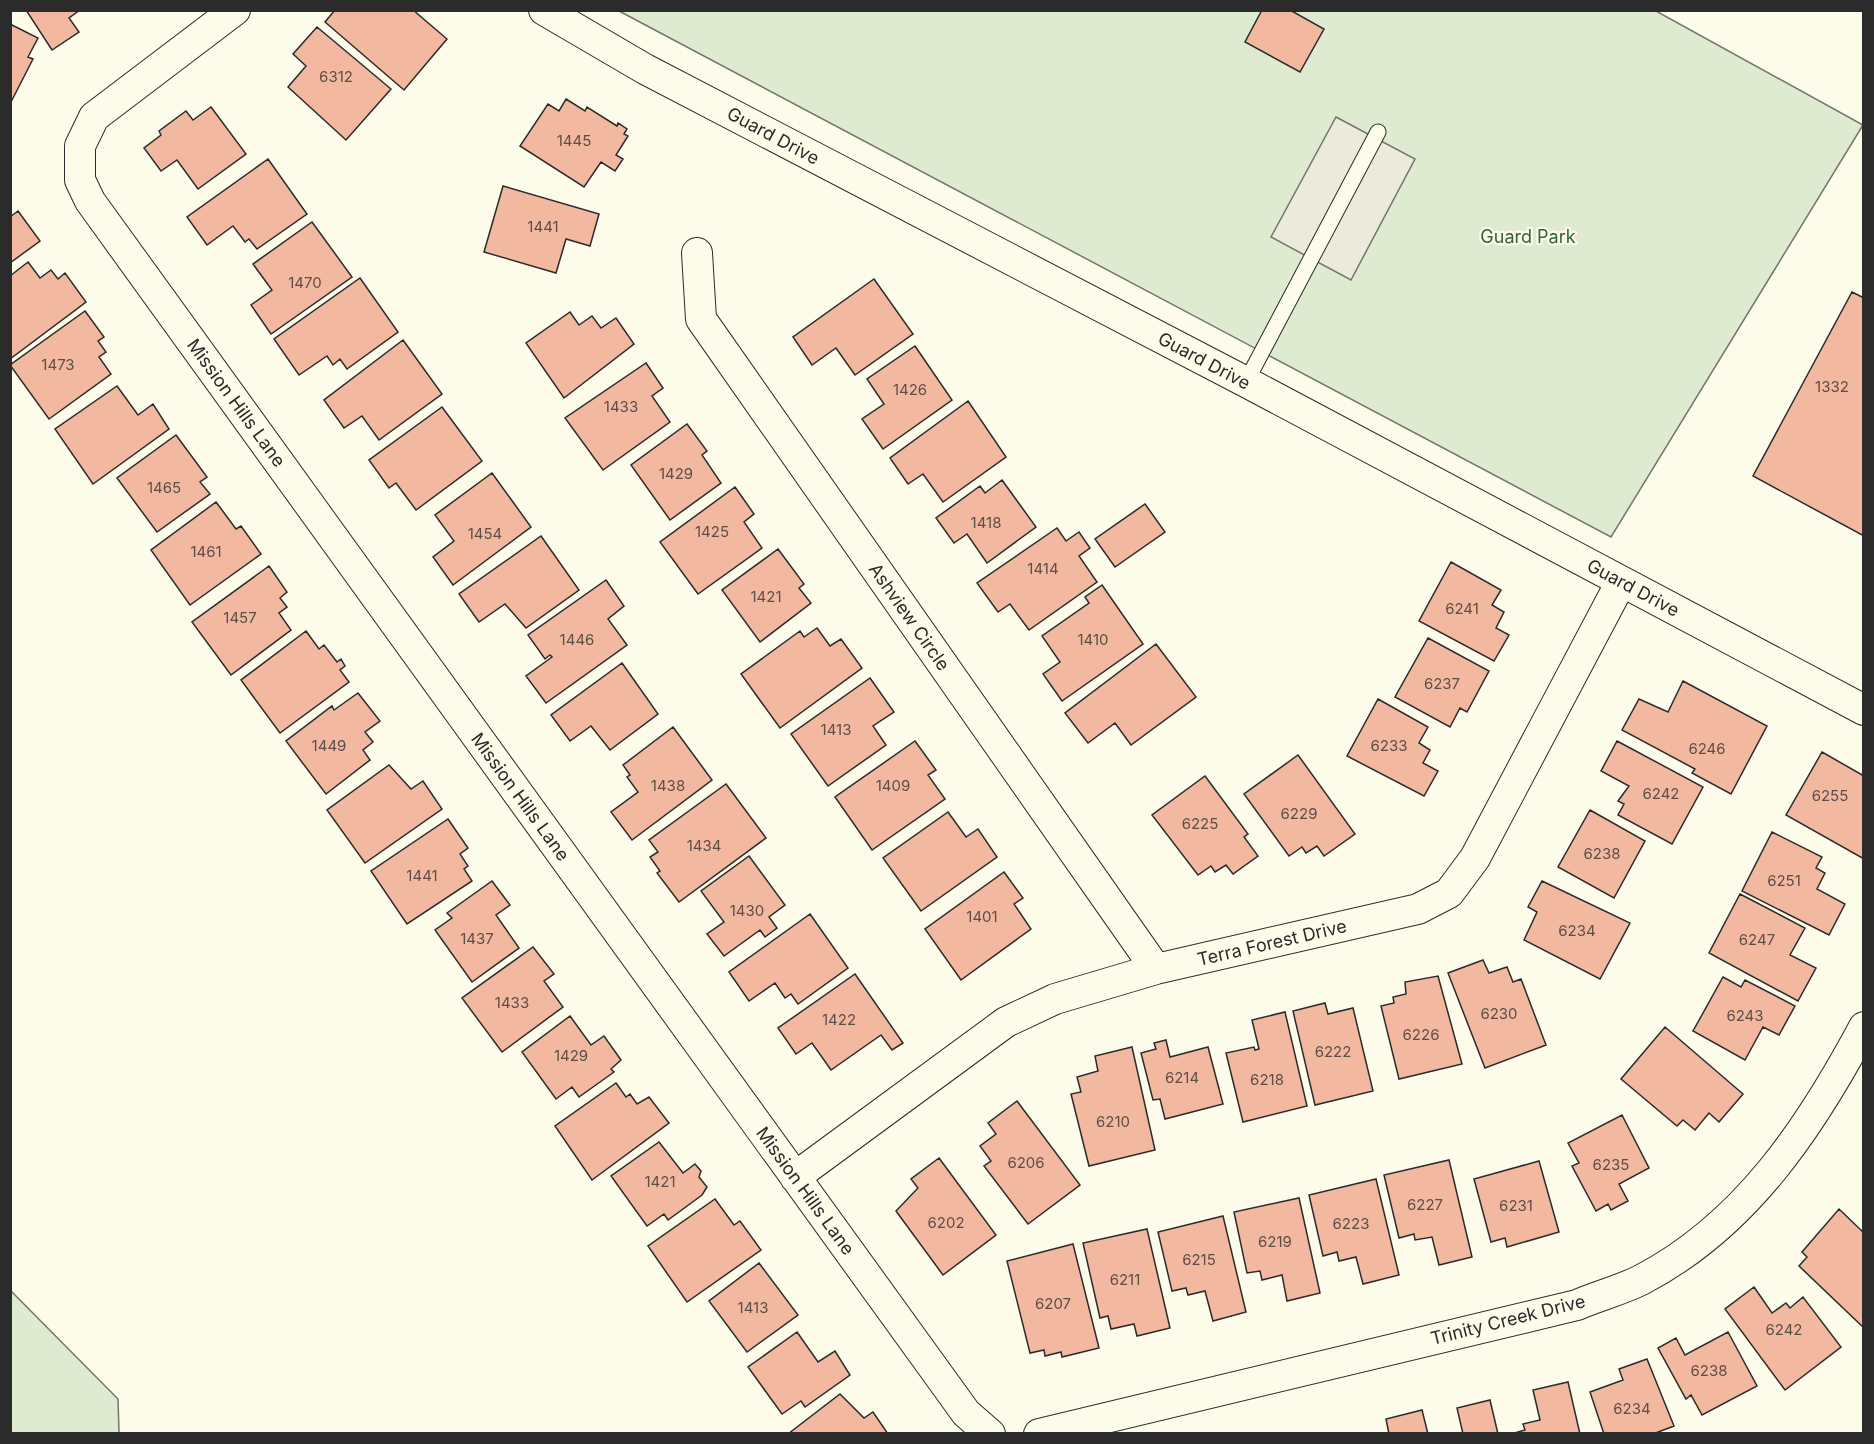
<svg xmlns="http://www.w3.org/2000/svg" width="1874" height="1444" font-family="Inter,sans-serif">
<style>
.green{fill:#deebd1;stroke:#74746e;stroke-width:1.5}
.parking{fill:#eceadb;stroke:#74746e;stroke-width:1.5}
.building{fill:#f2b8a0;stroke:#2b2b2b;stroke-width:1.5}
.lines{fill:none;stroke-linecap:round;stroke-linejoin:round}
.lane-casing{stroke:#2b2b2b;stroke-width:17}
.street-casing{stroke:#2b2b2b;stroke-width:32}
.lane{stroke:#fdfbea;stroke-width:15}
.street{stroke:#fdfbea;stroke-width:30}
.labels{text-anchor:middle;stroke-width:4.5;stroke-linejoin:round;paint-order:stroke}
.number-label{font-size:15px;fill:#5d4e48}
.street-label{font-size:18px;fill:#2b2b2b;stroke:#fdfbea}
.park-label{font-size:18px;fill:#34623c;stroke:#fdfbea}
</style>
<rect width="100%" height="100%" fill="#fdfbea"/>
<path class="green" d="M619,11h1037l207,114 -252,412z
M11,1291l107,108 1,34h-108z"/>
<path class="parking" d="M1336,117l79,42 -64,121 -80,-43z"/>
<path class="building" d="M26,10h54l-11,8 10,14 -27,18z
M335,10h78l34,29 -43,51 -79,-68z
M1262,10h28l34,19 -24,43 -55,-30z
M10,24l28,14 -10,19 5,2 -22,43z
M317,27l74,62 -45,51 -58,-53 18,-21 -13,-12z
M566,99l19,12 2,-4 30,19 1,-3 9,6 -3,5 4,2 -12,19 7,4 -8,12 -14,-9 -17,25 -64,-41 28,-42 11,7z
M211,107l35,47 -48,35 -21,-29 -16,11 -17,-23 17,-13 -2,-4 27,-20 7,9z
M268,159l39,55 -50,35 -8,-10 -4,3 -12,-16 -26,19 -20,-28z
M503,186l96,28 -9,32 -24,-7 -10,34 -72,-21z
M18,211l22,30 -30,22v-46z
M312,222l40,55 -81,57 -20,-29 21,-15 -19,-26z
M28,262l12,16 11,-8 7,9 7,-6 21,29 -76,57v-83z
M360,278l38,54 -51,37 -7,-10 -7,6 -6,-9 -28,19 -25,-36z
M874,279l39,55 -58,41 -19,-27 -24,17 -19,-28z
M1852,292l12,6v238l-111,-60z
M85,311l19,26 -6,4 8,11 -7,5 12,17 -62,45 -39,-54z
M570,312l9,13 13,-9 9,12 15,-10 18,26 -70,54 -38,-55z
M403,340l39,54 -63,46 -17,-24 -18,12 -20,-28z
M915,346l37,54 -69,49 -21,-30 22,-15 -17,-25z
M646,363l17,25 -11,8 18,26 -67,48 -38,-52z
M117,386l21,29 15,-11 16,25 -76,55 -38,-55z
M968,401l38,56 -63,45 -20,-28 -15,10 -18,-26z
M442,407l40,54 -66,49 -20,-27 -7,5 -20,-28z
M687,424l20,27 -5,4 19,28 -51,37 -39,-55z
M176,435l31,42 -7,5 10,12 -53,38 -40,-54z
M492,473l39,54 -78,58 -20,-28 21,-16 -19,-26z
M1002,480l34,47 -49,36 -20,-29 -13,9 -18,-25 44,-32 5,7z
M735,487l19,27 -10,8 18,26 -64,46 -38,-52z
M216,502l20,27 5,-3 20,28 -71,51 -39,-55z
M1145,504l20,28 -50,35 -20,-28z
M1057,528l9,13 13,-9 11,16 -11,8 18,26 -68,48 -19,-26 -12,8 -21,-29z
M541,536l38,54 -53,38 -21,-24 -26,18 -20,-28z
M778,549l26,35 -5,4 12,15 -51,39 -38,-52z
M1451,562l50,28 -9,15 12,7 -8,16 13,7 -15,26 -75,-40z
M269,566l18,26 -7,6 7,9 -8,6 12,17 -60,45 -39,-53z
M606,580l18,26 -16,13 19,26 -81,58 -20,-27 26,-19 -2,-2 -5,4 -17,-24z
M1102,585l41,59 -81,57 -19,-27 17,-12 -18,-26 47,-33 -4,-6z
M817,628l13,18 11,-7 21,29 -82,60 -39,-54 59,-43 4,6z
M306,631l13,18 5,-4 13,17 4,-3 4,7 -5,4 9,12 -69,51 -39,-53z
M1428,638l61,33 -22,41 -7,-4 -10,19 -55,-30z
M1156,644l40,53 -65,48 -16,-22 -27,20 -23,-30z
M622,663l36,51 -48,36 -19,-24 -21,15 -19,-26z
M870,678l24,34 -21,14 13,19 -58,41 -37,-52z
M1683,681l84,45 -36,68 -39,-21 3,-4 -73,-39 17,-31 29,13z
M358,693l22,28 -15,11 8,10 -10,8 7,10 -44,34 -40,-53 46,-35 2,4z
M1378,699l50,28 -9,16 11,7 -7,13 15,8 -14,25 -77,-40z
M673,727l39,53 -80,60 -21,-28 27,-20 -11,-15 3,-2 -7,-10z
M915,741l21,29 -8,5 17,24 -73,51 -37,-53z
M1617,741l86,46 -31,57 -54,-29 6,-11 -6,-3 11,-15 -28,-15z
M1822,752l42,24v83l-78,-44z
M1298,755l57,79 -31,22 -7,-10 -11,7 -4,-6 -13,9 -45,-62z
M389,765l22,24 12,-8 19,28 -77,54 -38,-53z
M1205,776l43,58 -4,3 14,19 -25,18 -7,-9 -11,7 -4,-6 -13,9 -46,-60z
M726,784l40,54 -87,64 -22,-29 3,-2 -10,-14 8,-5 -9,-12z
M1590,810l55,31 -31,57 -56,-31z
M948,812l18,25 12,-8 19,28 -76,54 -38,-53z
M448,819l20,29 -8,6 8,12 -4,3 8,12 -65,43 -36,-53z
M1772,832l50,25 -6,11 9,5 -8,16 28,15 -16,31 -87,-44z
M749,856l36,49 -16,12 8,11 -12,9 -5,-7 -36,26 -17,-22 17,-12 -23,-31z
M1004,872l19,26 -9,6 17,25 -70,51 -36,-51z
M492,881l18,24 -14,10 23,33 -47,34 -37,-52 17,-12 -5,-5z
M1542,881l88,42 -30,56 -76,-39 13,-28 -9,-5z
M1740,894l65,34 -15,27 26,13 -18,33 -89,-48z
M810,914l38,54 -50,36 -7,-10 -6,4 -10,-15 -26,18 -20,-29z
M533,947l21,27 -10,7 19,26 -61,45 -40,-54z
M1483,960l6,13 18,-6 6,15 8,-3 25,66 -61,23 -37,-95z
M855,974l48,69 -11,7 -11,-15 -50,35 -19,-27 -16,11 -18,-26z
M1438,976l24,88 -63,15 -18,-73 13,-3 -1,-6 13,-3 -1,-12z
M1723,977l18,10 4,-7 50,26 -16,29 -16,-8 -18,33 -52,-29z
M1325,1003l3,11 25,-6 20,83 -58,14 -22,-94z
M1285,1012l22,94 -64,16 -17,-69 28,-6 1,3 4,-1 -7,-29z
M570,1016l21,29 13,-9 17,24 -10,9 3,3 -35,25 -7,-10 -16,12 -34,-47z
M1665,1027l78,67 -24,28 -10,-9 -14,17 -12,-10 -6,6 -56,-47z
M1166,1040l4,17 38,-10 15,57 -58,15 -5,-20 -7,1 -12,-47 15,-4 -2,-6z
M1132,1047l23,103 -66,16 -18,-72 10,-2 -4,-15 21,-6 -3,-15z
M616,1083l10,14 4,-3 7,10 12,-7 20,26 -77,57 -37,-54z
M1017,1101l63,84 -52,39 -44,-58 7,-5 -11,-15 16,-12 -8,-11z
M1622,1115l27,53 -30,16 9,17 -17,9 -3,-6 -12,7 -24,-45 7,-3 -11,-20z
M659,1142l24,31 12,-9 6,7 -2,6 8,10 -5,8 -34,25 -4,-6 -17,12 -36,-50z
M939,1158l57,77 -53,40 -47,-64 22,-23 -7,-9z
M1449,1160l23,97 -33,8 -7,-28 -17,3 -1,-6 -15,4 -15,-63z
M1539,1161l20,71 -52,15 -2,-9 -14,4 -17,-63z
M1376,1179l23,96 -36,9 -7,-27 -17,4 -2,-9 -14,4 -14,-61z
M1299,1198l21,95 -33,8 -5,-26 -20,5 -2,-9 -13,2 -13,-61z
M715,1199l19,26 6,-4 21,29 -74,52 -39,-56z
M1839,1209l25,24v95l-65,-62 8,-9 -5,-5z
M1223,1216l23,96 -33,9 -8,-30 -17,4 -2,-7 -14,3 -14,-59z
M1147,1229l23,99 -33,8 -3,-12 -23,5 -3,-13 -8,2 -17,-75z
M1073,1244l26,104 -37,9 -1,-5 -16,4 -1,-6 -14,3 -23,-92z
M759,1263l39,52 -51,37 -38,-51z
M1754,1287l18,26 14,-10 4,5 13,-11 38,50 -56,43 -60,-81z
M797,1332l21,30 17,-11 15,24 -45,32 -4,-6 -19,13 -34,-47z
M1728,1332l29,54 -55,29 -11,-20 -5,4 -28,-51 18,-10 9,17z
M1647,1359l27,67 -21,8h-49l-14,-42 33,-12 -4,-11z
M1568,1382l12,52h-69l14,-4 -2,-6 17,-4 -7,-30z
M840,1394l24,24 9,-6 15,22h-100z
M1490,1400l8,34h-35l-6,-26z
M1422,1410l6,24h-39l-3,-15z"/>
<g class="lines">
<defs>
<path id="lane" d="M1246,382l132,-250"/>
<path id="street" d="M235,10l-141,107 -14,29v34l10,21 876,1212 24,21
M544,10l101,59 601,313 618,328
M697,253l4,66 455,650
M795,1177l211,-155 49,-23 101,-30 262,-60 31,-16 26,-35 146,-276
M1039,1434l538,-129c21,-9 44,-15 64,-25 104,-54 169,-152 223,-253"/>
</defs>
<use href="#lane" class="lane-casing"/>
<use href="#street" class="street-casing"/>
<use href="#lane" class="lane"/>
<use href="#street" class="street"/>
</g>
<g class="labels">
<g class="number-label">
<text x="336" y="82">6312</text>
<text x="574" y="146">1445</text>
<text x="543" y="232">1441</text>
<text x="305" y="288">1470</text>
<text x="58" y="370">1473</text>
<text x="1832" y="392">1332</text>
<text x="910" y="395">1426</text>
<text x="621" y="412">1433</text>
<text x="676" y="479">1429</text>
<text x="164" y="493">1465</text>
<text x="986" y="528">1418</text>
<text x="712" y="537">1425</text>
<text x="485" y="539">1454</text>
<text x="206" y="557">1461</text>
<text x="1043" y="574">1414</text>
<text x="766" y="602">1421</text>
<text x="1462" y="614">6241</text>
<text x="240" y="623">1457</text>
<text x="577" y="645">1446</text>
<text x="1093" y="645">1410</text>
<text x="1442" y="689">6237</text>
<text x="836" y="735">1413</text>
<text x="329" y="751">1449</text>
<text x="1389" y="751">6233</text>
<text x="1707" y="754">6246</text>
<text x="668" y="791">1438</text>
<text x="893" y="791">1409</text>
<text x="1661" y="799">6242</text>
<text x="1830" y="801">6255</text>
<text x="1299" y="819">6229</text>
<text x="1200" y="829">6225</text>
<text x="704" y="851">1434</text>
<text x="1602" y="859">6238</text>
<text x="422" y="881">1441</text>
<text x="1784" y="886">6251</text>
<text x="747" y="916">1430</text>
<text x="982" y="922">1401</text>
<text x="1577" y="936">6234</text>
<text x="477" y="944">1437</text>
<text x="1757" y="945">6247</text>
<text x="512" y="1008">1433</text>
<text x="1499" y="1019">6230</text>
<text x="1745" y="1021">6243</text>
<text x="839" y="1025">1422</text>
<text x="1421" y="1040">6226</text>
<text x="1333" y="1057">6222</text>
<text x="571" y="1061">1429</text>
<text x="1182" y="1083">6214</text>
<text x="1267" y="1085">6218</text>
<text x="1113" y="1127">6210</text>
<text x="1026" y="1168">6206</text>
<text x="1611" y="1170">6235</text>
<text x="660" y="1187">1421</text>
<text x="1425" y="1210">6227</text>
<text x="1516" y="1211">6231</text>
<text x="946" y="1228">6202</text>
<text x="1351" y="1229">6223</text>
<text x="1275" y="1247">6219</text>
<text x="1199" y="1265">6215</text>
<text x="1125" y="1285">6211</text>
<text x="1053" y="1309">6207</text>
<text x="753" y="1313">1413</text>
<text x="1784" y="1335">6242</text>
<text x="1709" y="1376">6238</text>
<text x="1632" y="1414">6234</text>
</g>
<g class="street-label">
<text transform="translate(773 136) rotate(28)" y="6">Guard Drive</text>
<text transform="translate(1204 361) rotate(28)" y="6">Guard Drive</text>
<text transform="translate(236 403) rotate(54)" y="6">Mission Hills Lane</text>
<text transform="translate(1633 588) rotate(28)" y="6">Guard Drive</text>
<text transform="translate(909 617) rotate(55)" y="6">Ashview Circle</text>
<text transform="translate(520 797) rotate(54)" y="6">Mission Hills Lane</text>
<text transform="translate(1272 943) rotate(-13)" y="6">Terra Forest Drive</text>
<text transform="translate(805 1191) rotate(54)" y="6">Mission Hills Lane</text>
<text transform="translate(1508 1320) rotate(-14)" y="6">Trinity Creek Drive</text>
</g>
<g class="park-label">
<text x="1528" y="243">Guard Park</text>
</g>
</g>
<rect width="1874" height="1444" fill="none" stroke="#2b2b2b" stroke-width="24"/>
</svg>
